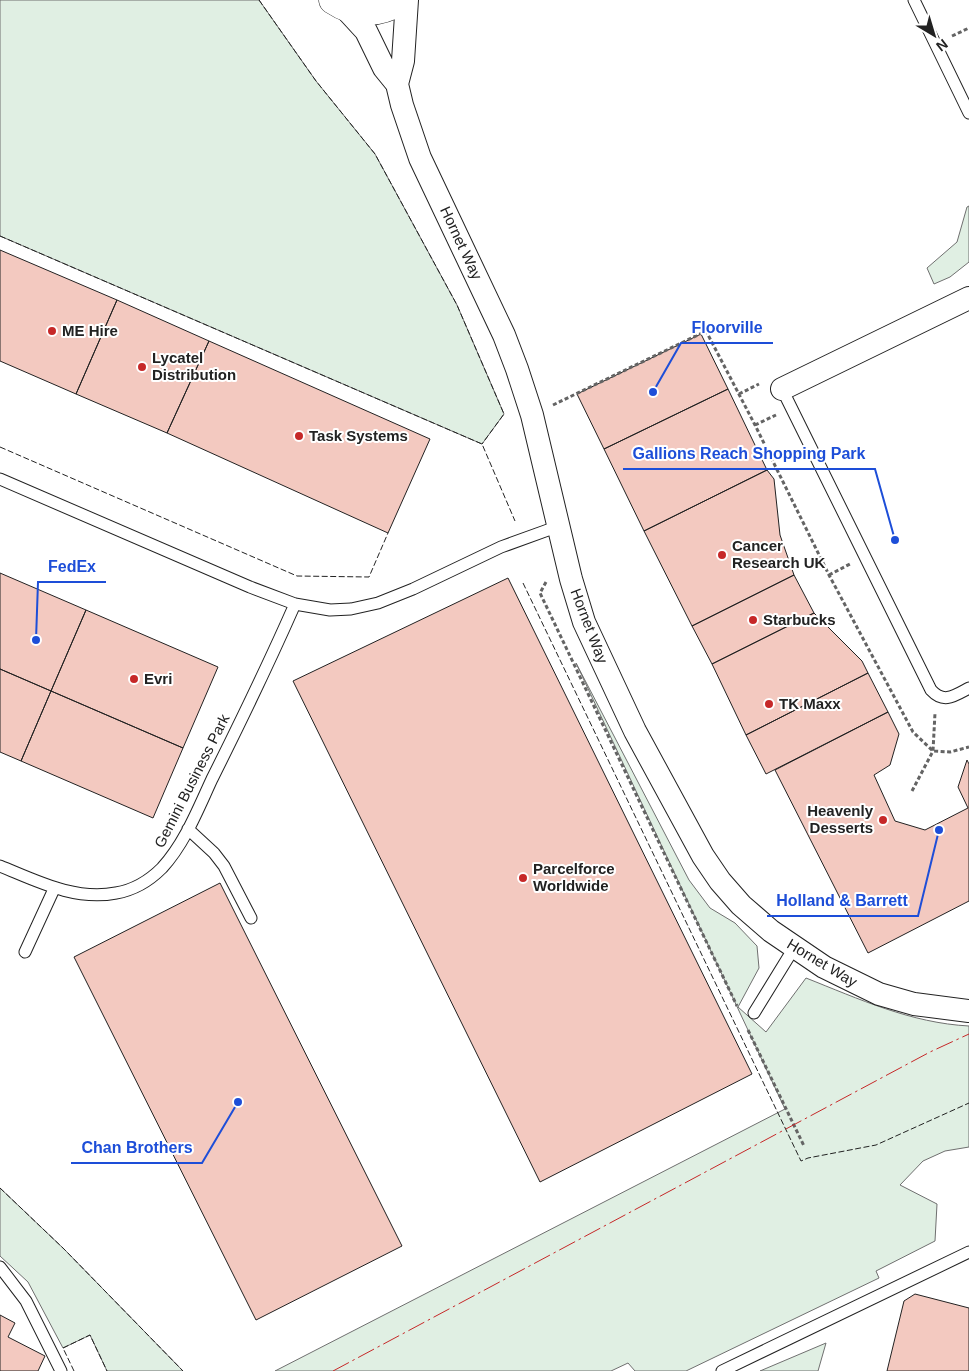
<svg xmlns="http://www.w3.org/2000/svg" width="969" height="1371" font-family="Helvetica,sans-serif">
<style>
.green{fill:#e0efe3;stroke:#6f6f6f}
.building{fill:#f3c9c0;stroke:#222}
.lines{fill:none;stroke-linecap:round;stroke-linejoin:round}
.lane-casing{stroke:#222;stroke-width:13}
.street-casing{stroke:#222;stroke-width:24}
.secondary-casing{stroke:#222;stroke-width:29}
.path{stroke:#646464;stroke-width:3;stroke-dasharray:4 2.5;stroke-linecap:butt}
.lane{stroke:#fff;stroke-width:11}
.street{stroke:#fff;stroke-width:22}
.secondary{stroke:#fff;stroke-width:28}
.fence{stroke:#222;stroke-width:1;stroke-dasharray:6 2.5;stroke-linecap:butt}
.power{stroke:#c62828;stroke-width:1;stroke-dasharray:18 4 2.5 4;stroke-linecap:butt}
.poi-dot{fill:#c62828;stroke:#fff;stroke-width:2}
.labels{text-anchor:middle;stroke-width:4;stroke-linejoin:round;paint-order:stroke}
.street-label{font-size:15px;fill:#222;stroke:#fff}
.poi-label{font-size:15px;font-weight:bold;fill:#222;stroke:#fff;text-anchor:start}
.leader{fill:none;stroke:#1d4ed8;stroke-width:2}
.callout-dot{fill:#1d4ed8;stroke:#fff;stroke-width:2}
.callout-label{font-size:16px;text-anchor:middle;font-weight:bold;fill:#1d4ed8;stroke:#fff;stroke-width:4;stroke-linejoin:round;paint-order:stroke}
</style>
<rect width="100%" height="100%" fill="#fff"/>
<path class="green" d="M0,0h259l57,81 59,73 82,151 47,109 -22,30 -482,-208z
M969,206v56l-19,15 -16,7 -7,-16 30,-26 10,-35z
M576,663l113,217 21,28 25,15 22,23 2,22 -21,39 28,25 40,-54c53,21 105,45 163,48v121l-24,4 -22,10 -23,24 37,19 -2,37 -59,30 3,7 -193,93h-51l-7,-8 -17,8h-336l510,-262z
M0,1188l64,61 119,122h-76l-17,-36 -27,13 -35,-66 -28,-26z
M826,1343l-8,28h-58z"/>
<path class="building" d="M0,250l117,50 -41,94 -76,-33z
M117,300l92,41 -42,92 -91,-39z
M701,334l27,55 -124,60 -27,-55z
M209,341l221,98 -42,94 -221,-100z
M728,389l39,81 -123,61 -40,-82z
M767,470l7,9 6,56 14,40 -102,51 -48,-95z
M0,573l86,37 -35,81 -51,-22z
M794,575l20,38 -102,51 -20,-38z
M508,578l244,496 -212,108 -247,-501z
M86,610l132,57 -35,81 -132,-57z
M814,613l48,48 6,12 -122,62 -34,-71z
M0,669l51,22 -30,70 -21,-9z
M868,673l20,39 -122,62 -20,-39z
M51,691l132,57 -30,70 -132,-57z
M888,712l11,22 -9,31 -16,10 21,46 30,9 43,-22 -10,-21 9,-27 2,4v137l-101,52 -93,-183z
M220,883l182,363 -146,74 -182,-363z
M915,1294l54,14v63h-82l17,-70z
M0,1315l15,8 -7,14 37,19 -7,15h-38z"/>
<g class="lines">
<defs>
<path id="lane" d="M914,0l55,113
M782,389l149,301c13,14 23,6 38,-2
M0,479l250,108 45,17 35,6 21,-1 27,-6 35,-14 88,-42 58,-21
M188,829l26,24 10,13 27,52
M0,866c37,15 75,35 116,27 18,-3 34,-13 46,-25 23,-25 36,-59 50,-89 29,-58 57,-116 83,-175
M25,952l29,-63
M754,1013l40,-65
M0,1267l26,34 35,70
M722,1371l247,-119"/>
<path id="street" d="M407,0l-4,61 -6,23 5,21 18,53 84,177 13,34 15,46 39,164 13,43 51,109 68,125 17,25 21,24 30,26 53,36 55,27 35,10 55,7
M343,6l23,25 18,37 13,16
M782,389l187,-91"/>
<path id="secondary" d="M333,0c24,16 45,14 70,0"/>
</defs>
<use href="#lane" class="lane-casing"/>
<use href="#street" class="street-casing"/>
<use href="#secondary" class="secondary-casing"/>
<path class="path" d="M952,36l17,-8
M739,394l20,-10
M553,405l153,-74 49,94 74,150 84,157 20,19 17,1 19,-5
M755,425l21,-10
M829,575l21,-11
M546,582l-6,11 197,413
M912,791l21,-40 2,-38
M748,1030l56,116"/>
<use href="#lane" class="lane"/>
<use href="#street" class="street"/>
<use href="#secondary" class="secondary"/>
<path class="fence" d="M259,0l57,81 59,73 82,151 47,109 -22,30
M0,236l482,208 33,77
M0,447l297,129 72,1 19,-44
M523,583l278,578 7,-3 68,-13 93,-42
M0,1188l64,61 119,122
M74,1371l-11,-23 27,-13 17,36"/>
<path class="power" d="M333,1371l597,-319 39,-18"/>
</g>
<g class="poi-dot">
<circle cx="52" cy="331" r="5"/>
<circle cx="142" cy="367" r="5"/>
<circle cx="299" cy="436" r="5"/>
<circle cx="722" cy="555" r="5"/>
<circle cx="753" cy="620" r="5"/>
<circle cx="134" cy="679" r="5"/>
<circle cx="769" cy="704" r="5"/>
<circle cx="883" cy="820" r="5"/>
<circle cx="523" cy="878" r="5"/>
</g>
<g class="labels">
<g class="street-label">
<text transform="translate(461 243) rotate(65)" y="5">Hornet Way</text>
<text transform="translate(589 626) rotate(69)" y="5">Hornet Way</text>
<text transform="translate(192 781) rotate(-63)" y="5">Gemini Business Park</text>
<text transform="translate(822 963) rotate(31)" y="5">Hornet Way</text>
</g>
<g class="poi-label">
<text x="62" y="336">ME Hire</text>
<text x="152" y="363">Lycatel<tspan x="152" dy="17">Distribution</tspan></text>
<text x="309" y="441">Task Systems</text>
<text x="732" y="551">Cancer<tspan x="732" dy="17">Research UK</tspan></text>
<text x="763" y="625">Starbucks</text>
<text x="144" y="684">Evri</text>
<text x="779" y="709">TK Maxx</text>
<text x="873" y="816" text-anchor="end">Heavenly<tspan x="873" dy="17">Desserts</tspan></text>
<text x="533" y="874">Parcelforce<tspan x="533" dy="17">Worldwide</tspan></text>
</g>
</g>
<path class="leader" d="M653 392L681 343H773M895 540L875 469H623M36 640L38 582H106M939 830L918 916H767M238 1102L202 1163H71"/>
<g class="callout-dot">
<circle cx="653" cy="392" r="5"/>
<circle cx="895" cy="540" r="5"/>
<circle cx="36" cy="640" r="5"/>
<circle cx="939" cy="830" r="5"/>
<circle cx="238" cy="1102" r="5"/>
</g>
<g class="callout-label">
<text x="727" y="333">Floorville</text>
<text x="749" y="459">Gallions Reach Shopping Park</text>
<text x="72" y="572">FedEx</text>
<text x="842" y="906">Holland &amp; Barrett</text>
<text x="137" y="1153">Chan Brothers</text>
</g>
<g transform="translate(934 35) rotate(142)" stroke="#ffffff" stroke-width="4" paint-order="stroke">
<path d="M0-4L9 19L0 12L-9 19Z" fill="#222222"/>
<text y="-8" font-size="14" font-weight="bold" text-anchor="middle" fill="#222222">N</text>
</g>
</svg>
